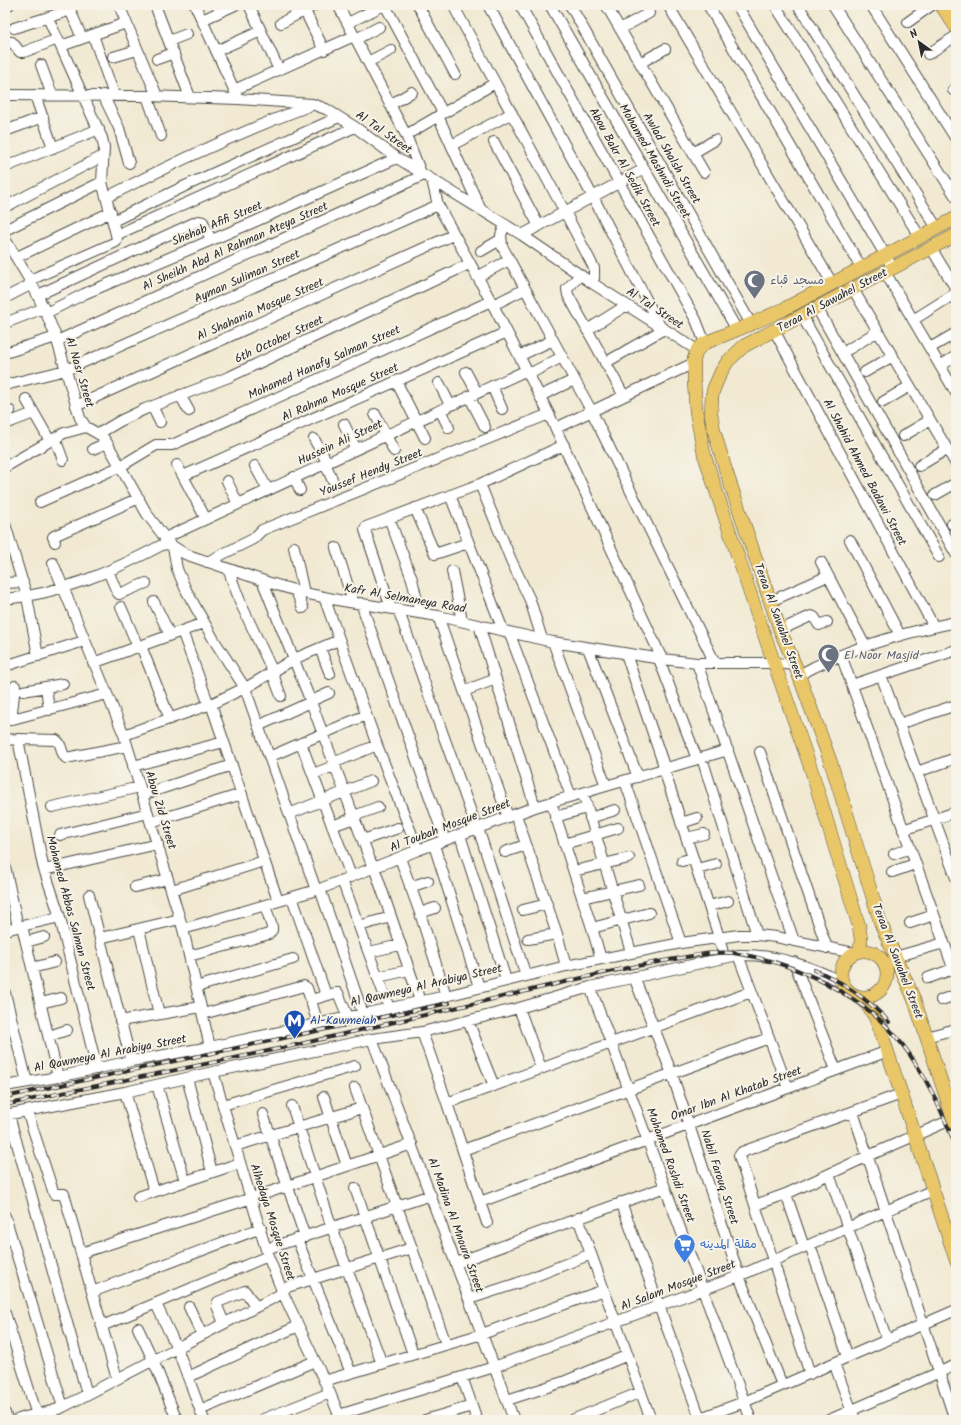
<svg xmlns="http://www.w3.org/2000/svg" width="961" height="1425" font-family="Kalam,'Playpen Sans Arabic',sans-serif">
<style>
.lines{fill:none;stroke-linecap:round;stroke-linejoin:round}
.minor-casing{stroke:#494844;stroke-width:12}
.major-casing{stroke:#494844;stroke-width:14}
.minor{stroke:#fff;stroke-width:10}
.major{stroke:#e9c769;stroke-width:13}
.rail-casing{stroke:#2b2b2b;stroke-width:4}
.rail{stroke:#f7f3e8;stroke-width:2.5;stroke-dasharray:8;stroke-linecap:butt}
.labels{text-anchor:middle;stroke-width:4;stroke-linejoin:round;paint-order:stroke}
.street-label{font-size:12px;fill:#2b2b2b;stroke:#f7f3e8}
.worship-label{font-size:12px;fill:#5b616d;stroke:#f7f3e8;text-anchor:start}
.transit-label{font-size:12px;fill:#164399;stroke:#f7f3e8;text-anchor:start}
.shop-label{font-size:12px;fill:#366cbe;stroke:#f7f3e8;text-anchor:start}
</style>
<rect width="100%" height="100%" fill="#f7f3e8"/>
<filter id="ink" filterUnits="userSpaceOnUse"><feTurbulence type="fractalNoise" baseFrequency=".025" numOctaves="2"/><feDisplacementMap in="SourceGraphic" scale="8" xChannelSelector="R" yChannelSelector="G"/><feConvolveMatrix kernelMatrix="1 2 1 2 8 2 1 2 1" color-interpolation-filters="sRGB"/></filter>
<filter id="wash" filterUnits="userSpaceOnUse"><feTurbulence type="fractalNoise" baseFrequency=".012" numOctaves="4" result="noise"/><feDisplacementMap in="SourceGraphic" scale="16" xChannelSelector="R" yChannelSelector="G"/><feGaussianBlur stdDeviation="0.9" result="paint"/><feColorMatrix in="noise" values="0 0 0 0 0 0 0 0 0 0 0 0 0 0 0 0 0 1.4 0 .05"/><feComposite in="paint" operator="in"/></filter>
<g filter="url(#wash)">
<rect width="100%" height="100%" fill="#f1e9d2"/>
</g>
<g filter="url(#ink)">
<g class="lines">
<defs>
<path id="minor" d="M7,5h2
M68,5l14,33
M119,5l38,91
M155,5l35,92
M195,5l42,91
M249,5l30,65
M302,5l22,45
M338,5l68,130 15,38
M385,5l58,108
M418,5l37,69
M453,5l112,207 29,56v10l-2,5
M488,5l105,192 67,129
M520,5l176,315 9,23
M550,5l187,325
M570,5l181,319
M606,5l98,167
M668,5l164,278
M708,5l153,262
M737,5l156,263
M775,5l145,232
M798,5l139,223
M833,5l123,192
M871,5l85,134
M202,20l33,-15
M908,22l24,-17
M281,23l34,-18
M348,23l36,-18
M14,28l57,-18
M620,29l29,-16
M93,35l21,60
M356,39l23,-12
M169,41l18,-7
M5,42h7l8,10h4l34,-13
M61,46l65,-23
M216,51l45,-20
M928,54l28,-18
M113,57l24,-7
M157,59l17,-6
M368,62l23,-12
M640,63l25,-14
M41,65l11,30
M234,90l120,-54
M953,90l3,-2
M5,95l142,1 91,3 74,5 14,5 29,18 42,31 125,77 70,48 105,67
M35,95l18,53
M103,95l16,33 10,35
M147,96l14,40
M390,105l22,-13
M438,116l43,94
M5,131l38,-14
M406,135l89,-52
M494,142l45,84
M452,145l60,-32
M693,153l22,-13
M5,167l94,-38
M432,180l6,25 55,100 56,109 113,245
M107,197c66,-34 133,-65 202,-91
M5,207l98,-51
M113,221l72,-35 154,-69
M505,225l-4,10 1,11 90,166 123,251
M5,230l97,-48
M116,235l239,-108
M522,235l122,-66
M5,239l27,45 14,29 10,24 24,81 6,9 16,9 5,7 40,71 21,28
M931,248l25,41
M481,251l19,-11
M17,257l94,-45
M885,272l71,121
M580,275l-13,14 1,6 56,101
M477,277l32,-17
M30,280l86,-38 1,-4 -15,-56 2,-35 -2,-9 -54,-120
M853,289l103,175
M38,295l160,-74 5,1 8,18
M5,298l27,-14
M493,305l32,-16
M817,308l139,246
M46,313l38,-19 170,-72 143,-64
M802,316l137,241
M913,320l43,-27
M5,323l39,-15
M587,330l40,-25
M774,330l160,297
M57,341l367,-166
M930,348l26,-15
M849,349l29,-18
M5,353l51,-16
M519,356l34,-16
M605,363l59,-34
M940,366l16,-10
M466,372l11,21
M865,372l28,-16
M529,374l33,-17
M396,381l29,57
M439,383l11,22
M5,385l61,-15 372,-165
M492,386l10,23
M180,395l9,16
M469,396l16,31
M540,396l34,-16
M26,399l24,42
M883,402l27,-16
M76,406l377,-171
M152,406l8,16
M440,410l9,18
M5,413l5,-2
M375,414l19,37
M5,424l29,-11
M344,424l12,25
M556,428l138,-65
M98,434l22,-13 25,-12 84,-32 240,-113
M903,436l27,-16
M55,438l8,22
M314,439l13,23
M93,449l14,-6
M325,463l7,16
M177,465l29,54
M255,466l13,24
M919,466l28,-17
M5,467l59,-34 22,-6
M183,476l324,-144
M294,477l6,13
M227,481l11,23
M480,484l31,76 19,40 12,39
M450,495l53,135
M935,495l21,-12
M40,502l81,-36 35,-21h16l319,-144
M415,508l20,46 33,-11
M389,518l23,61 8,34
M5,524l22,73 11,59
M952,524l4,-1
M165,538l362,-168
M850,540l50,95
M55,542l-2,-5 1,-1 85,-38
M173,547l4,22 9,21 28,50 31,48 71,202
M294,547l10,46
M336,548l17,54
M207,562l46,-23 9,-9 287,-116
M821,562l44,84
M53,563l71,172 59,194 27,118
M228,569l13,35 32,68
M108,571l9,21 2,2 27,-11
M452,571l10,50
M262,580l49,122 62,166
M5,583l18,-1
M296,591l7,17
M324,597l53,148 41,105
M5,599c56,-5 110,-29 159,-55l7,1 14,9 82,28 37,11 39,8 95,15 115,26 109,17 35,4h77l21,2
M771,601l57,-25
M154,602l16,33
M361,603l84,237
M121,607l17,40
M391,608l-26,-78 1,-3 114,-43 84,-39
M398,609l79,220
M438,616l70,201
M479,625l56,182
M780,630l31,-14 3,1 5,8 8,-3
M182,631l27,74
M509,632l62,164
M553,642l53,144
M141,646l29,73
M320,648l10,26
M588,648l50,129
M626,654l39,115
M841,655l115,321
M659,659l38,100
M93,663l111,-40
M697,663l97,278
M5,666l79,-25
M272,672l9,24
M799,675c48,-27 103,-42 157,-53
M881,675l75,203
M852,685l104,-35
M46,687l3,23
M23,691l40,-7
M464,691l32,-12
M311,701l18,-8
M211,704l67,197
M11,720l4,-34
M5,721l102,-27
M899,724l57,-19
M258,726l53,-24
M124,735l87,-31 38,-18 45,-27 45,-19
M18,739l25,127 16,48 38,155
M5,740l13,-1 38,1c7,4 4,13 10,18l61,-12
M301,743l50,133
M760,752l67,196
M269,757l97,-42
M702,758l55,177
M333,763l44,-18
M133,766l91,-24
M664,770l55,167 5,20
M917,772l39,-14
M313,774l21,-8
M625,781l56,162
M583,793l48,159
M142,795l90,-30
M551,802l41,126 9,31
M52,807l88,-20
M289,814l82,-33
M516,815l41,119 9,32
M354,816l24,-9
M555,817l32,-9
M590,818l25,-8
M151,822l91,-28
M681,823l16,-5
M332,826l22,-8
M478,828l48,148
M903,830l53,-18
M60,835l88,-22
M460,835l46,145
M686,838l18,-4
M363,840l35,-12
M564,844l54,-16
M434,845l45,142
M505,852l21,-7
M894,854l16,-6
M400,858l20,55 26,83
M682,861l11,-3
M5,866l13,61
M374,867l46,134
M697,869l19,-5
M44,870l114,-26
M574,871l55,-13
M892,872l23,-8
M342,880l47,128
M135,887l33,-8
M410,887l18,-6
M320,889l43,125
M172,890l92,-29
M89,895l42,166
M292,897l34,98
M582,898l57,-13
M709,906l19,-5
M523,910l24,-6
M420,913l15,-5
M910,923l24,-8
M22,926l36,151
M359,926l32,-9
M592,928l57,-15
M139,929l20,85
M183,929l137,-40 98,-39 117,-43 193,-57
M5,930l55,-13
M100,938l80,-19
M528,939l29,-5
M26,942l18,-5
M369,952l31,-7
M738,955l50,133
M189,956l80,-22 3,-4v-3l-7,-22
M895,957l49,-14
M794,962l42,108
M32,968l23,-6
M378,977l31,-7
M634,977l38,97 67,202 43,109
M928,978l25,-9
M196,987l97,-28
M590,987l39,103 122,330
M5,993l22,89
M311,1000l24,-7h3l10,24
M941,1000l15,-5
M41,1003l20,-5
M519,1008l22,60
M203,1014l101,-28 3,2 11,36
M120,1021l81,-14
M468,1021l26,65
M422,1032l25,71 40,120
M49,1036l18,-6
M926,1037l30,-8
M372,1039l142,381
M213,1072l55,184 15,37 47,100 11,27
M187,1078l25,94
M157,1085l28,96
M5,1086l53,-9 73,-16 79,-14 236,-51 120,-30 115,-23 58,-8h18l19,2 78,16
M355,1088l91,256
M125,1092l29,99
M324,1097l23,69
M447,1103l304,-111
M223,1105l132,-39
M292,1106l40,122 50,136
M27,1111l27,83h10l53,185
M853,1112l102,308
M263,1114l42,123
M5,1115l120,-23 88,-20 159,-33 50,-7 97,-24 71,-21 148,-32c38,-1 71,11 104,27
M9,1115l78,279
M235,1146l127,-38
M463,1150l306,-112
M829,1174l58,166
M355,1188l58,166
M786,1194l18,53
M138,1197l102,-34
M480,1202l408,-151
M621,1202l79,216
M755,1205l31,-11 82,-38 85,-37
M5,1216l58,191
M578,1218l73,202
M297,1239l54,134
M810,1245l38,112
M266,1249l165,-54
M81,1253l171,-55 160,-54
M456,1263l209,-76
M281,1289l131,-41
M92,1292l169,-64
M469,1299l49,-16 73,-29
M156,1304l21,44 27,72
M189,1307l13,28
M5,1313l32,102
M224,1323l-7,-17 1,-4 27,-11 11,16
M102,1326l166,-70
M138,1328l15,32 24,60
M834,1363l21,57
M810,1374l-71,-218 3,-4 159,-58
M188,1377l110,-51
M462,1377l15,43
M324,1381l158,-47 122,-44
M507,1400l56,-18 65,-27
M200,1410l115,-49
M5,1413l2,7
M339,1415l155,-48 245,-91 194,-86
M17,1420c15,-6 31,-6 46,-13l220,-114
M261,1420l69,-27
M425,1420l47,-14
M572,1420l69,-28
M695,1420l49,-18 212,-92
M829,1420l127,-55"/>
<path id="major" d="M941,5l15,22
M956,235l-212,111 -16,15 -7,11 -7,16 -2,8 -1,18 3,17 12,40 54,159 15,35 36,98 50,161 33,75 42,128
M860,951l1,-12 -2,-13 -48,-157 -54,-155 -53,-160 -8,-43 -2,-31v-21l3,-9 8,-7 46,-19 33,-15 172,-91
M841 974a23 23 0 1 1 46 0a23 23 0 1 1-46 0Z
M862,997l13,20 6,15 75,228"/>
</defs>
<use href="#minor" class="minor-casing"/>
<use href="#major" class="major-casing"/>
<use href="#minor" class="minor"/>
<use href="#major" class="major"/>
<defs>
<path id="rail" d="M814,970c27,10 56,31 75,52
M5,1097l444,-94
M5,1105c97,-21 195,-39 291,-60 66,-15 132,-31 197,-46 60,-14 121,-30 182,-40 18,-3 39,-8 58,-6 59,8 132,42 169,91 24,31 40,67 54,103"/>
</defs>
<use href="#rail" class="rail-casing"/>
<use href="#rail" class="rail"/>
</g>
</g>
<defs>
<symbol id="mosque-pin" viewBox="-11 -11 22 30"><path d="M0 17L-7.5 6A9.5 9.5 0 1 1 7.5 6Z" fill="#6b7280" stroke="#f7f3e8"/><path d="M3.5-4.9A6 6 0 1 0 3.5 4.9A5 5 0 1 1 3.5-4.9Z" fill="#fff"/></symbol>
<symbol id="metro-pin" viewBox="-11 -11 22 30"><path d="M0 17L-7.5 6A9.5 9.5 0 1 1 7.5 6Z" fill="#1a4fb4" stroke="#f7f3e8"/><path d="M-5.5 5V-5H-3L0 0L3-5H5.5V5H3V-.5L0 4L-3-.5V5Z" fill="#fff"/></symbol>
<symbol id="supermarket-pin" viewBox="-11 -11 22 30"><path d="M0 17L-7.5 6A9.5 9.5 0 1 1 7.5 6Z" fill="#3f7fe0" stroke="#f7f3e8"/><path d="M-6-5.5h2.5l.6 2H6L4.5 2H-2.5L-4.4-4H-6ZM-1.5 3.2a1.3 1.3 0 1 0 .1 0ZM3 3.2a1.3 1.3 0 1 0 .1 0Z" fill="#fff"/></symbol>
</defs>
<g fill-rule="evenodd">
<use href="#mosque-pin" x="742" y="268" width="25" height="34"/>
<use href="#mosque-pin" x="816" y="642" width="25" height="34"/>
<use href="#metro-pin" x="282" y="1008" width="25" height="34"/>
<use href="#supermarket-pin" x="672" y="1232" width="25" height="34"/>
</g>
<g class="labels">
<g class="street-label">
<text transform="translate(384 132) rotate(35)" y="4">Al Tal Street</text>
<text transform="translate(672 158) rotate(60)" y="4">Awlad Shalsh Street</text>
<text transform="translate(655 161) rotate(60)" y="4">Mohamed Mashndi Street</text>
<text transform="translate(625 167) rotate(61)" y="4">Abou Bakr Al Sedik Street</text>
<text transform="translate(217 223) rotate(-23)" y="4">Shehab Afifi Street</text>
<text transform="translate(235 246) rotate(-24)" y="4">Al Sheikh Abd Al Rahman Ateya Street</text>
<text transform="translate(247 276) rotate(-24)" y="4">Ayman Suliman Street</text>
<text transform="translate(832 300) rotate(-28)" y="4">Teraa Al Sawahel Street</text>
<text transform="translate(655 308) rotate(33)" y="4">Al Tal Street</text>
<text transform="translate(260 309) rotate(-24)" y="4">Al Shahania Mosque Street</text>
<text transform="translate(279 339) rotate(-25)" y="4">6th October Street</text>
<text transform="translate(324 362) rotate(-24)" y="4">Mohamed Hanafy Salman Street</text>
<text transform="translate(80 372) rotate(73)" y="4">Al Nasr Street</text>
<text transform="translate(340 392) rotate(-24)" y="4">Al Rahma Mosque Street</text>
<text transform="translate(340 442) rotate(-25)" y="4">Hussein Ali Street</text>
<text transform="translate(371 472) rotate(-22)" y="4">Youssef Hendy Street</text>
<text transform="translate(865 472) rotate(62)" y="4">Al Shahid Ahmed Badawi Street</text>
<text transform="translate(405 598) rotate(10)" y="4">Kafr Al Selmaneya Road</text>
<text transform="translate(779 621) rotate(70)" y="4">Teraa Al Sawahel Street</text>
<text transform="translate(161 810) rotate(73)" y="4">Abou Zid Street</text>
<text transform="translate(450 825) rotate(-21)" y="4">Al Toubah Mosque Street</text>
<text transform="translate(71 913) rotate(75)" y="4">Mohamed Abbas Salman Street</text>
<text transform="translate(898 961) rotate(69)" y="4">Teraa Al Sawahel Street</text>
<text transform="translate(426 985) rotate(-13)" y="4">Al Qawmeya Al Arabiya Street</text>
<text transform="translate(110 1053) rotate(-11)" y="4">Al Qawmeya Al Arabiya Street</text>
<text transform="translate(736 1093) rotate(-20)" y="4">Omar Ibn Al Khatab Street</text>
<text transform="translate(671 1165) rotate(70)" y="4">Mohamed Roshdi Street</text>
<text transform="translate(720 1177) rotate(72)" y="4">Nabil Farouq Street</text>
<text transform="translate(273 1222) rotate(72)" y="4">Alhedaya Mosque Street</text>
<text transform="translate(456 1225) rotate(70)" y="4">Al Madina Al Mnoura Street</text>
<text transform="translate(678 1285) rotate(-21)" y="4">Al Salam Mosque Street</text>
</g>
<g class="worship-label">
<text x="770" y="284">مسجد قباء</text>
<text x="844" y="659">El Noor Masjid</text>
</g>
<g class="transit-label">
<text x="310" y="1024">Al-Kawmeiah</text>
</g>
<g class="shop-label">
<text x="700" y="1248">مقلة المدينه</text>
</g>
</g>
<rect width="961" height="1425" fill="none" stroke="#f7f3e8" stroke-width="20"/>
<g transform="translate(919 42) rotate(327)" stroke="#f7f3e8" stroke-width="3" paint-order="stroke">
<path d="M0-3L7 15L0 10L-7 15Z" fill="#2b2b2b"/>
<text y="-6" font-size="11" font-weight="bold" text-anchor="middle" fill="#2b2b2b">N</text>
</g>
</svg>
